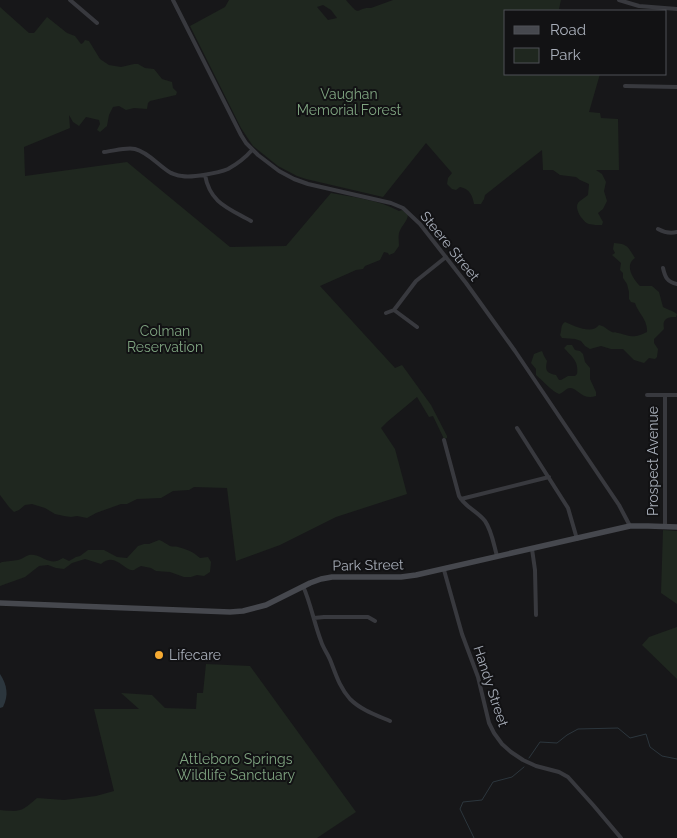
<svg xmlns="http://www.w3.org/2000/svg" width="677" height="838" font-family="Raleway,sans-serif">
<style>
.green{fill:#1f271f;fill-rule:evenodd}
.water{fill:#2c363d}
.lines{fill:none;stroke-linecap:round;stroke-linejoin:round}
.stream{stroke:#2c363d;stroke-width:1}
.minor{stroke:#38393e;stroke-width:4}
.secondary{stroke:#46484e;stroke-width:5.5}
.poi-dot{fill:#f6aa32;stroke:#121214;stroke-width:2}
.labels{text-anchor:middle;stroke-width:4;stroke-linejoin:round;paint-order:stroke}
.park-label{font-size:14px;fill:#7fa480;stroke:#121214}
.street-label{font-size:14px;fill:#a8aeb9;stroke:#121214}
.poi-label{font-size:14px;fill:#a8aeb9;stroke:#121214;text-anchor:start}
</style>
<rect width="100%" height="100%" fill="#171719"/>
<path class="green" d="M229,0h117c16,19 8,7 25,8l22,-8h168l-2,9 5,2h-58v63h94l-11,38 11,1 1,5 17,1 1,51h-23l6,4 4,8 -2,9 3,10 -4,8 -5,4 5,9 -1,3c-4,0 -9,0 -13,-1 -6,-2 -15,-15 -11,-21 2,-3 7,-5 10,-8l1,-11 -9,-4 -4,-3 -16,-2 -7,-5h-10l-1,-20 -57,45 -1,4 -3,5h-7c-2,-9 -4,-15 -14,-17l-4,3 -4,-1 -5,-5 1,-6 4,-5 -26,-30 -43,54 -77,-18 -9,-3 -19,-10 -25,-20 -12,-18 -51,-102 35,-19zM323,5l8,5 6,8 -9,2 -11,-13z
M0,7l29,26h5l13,-16 20,16 8,3 6,8 2,-1 2,-3 4,1 11,18 9,6 12,2 13,-3h4l7,4 9,1 8,10 10,3 1,6 4,4 -1,3 -26,6 -2,2 -1,6 -13,-1 -8,2 -7,-4 -6,1 -4,8 -2,11 -7,6 -3,-2 3,-6 -1,-4 -13,-3 -7,9 -6,-4 -4,-7 1,13 -46,19 1,29 102,-14 103,85 56,-1 45,-53c22,4 48,7 68,18l3,-1 6,4c0,7 -7,12 -9,19 -1,5 0,9 0,13l-5,7 -5,2 -1,-2 -4,-1 -4,8 -15,6 -2,3 -7,1 -36,16 75,82 7,-3 29,40 16,31v2l-3,1 -11,-23 -4,1 -12,-20 -30,25 -6,6 14,21 12,45 -71,23 -56,28 -44,16 -9,-73 -33,-1 -5,3 -16,1 -12,7 -24,1 -10,5h-6l-25,9 -9,5 -10,-2 -6,1 -7,-1 -9,-2 -10,-6 -13,-4 -7,1 -6,5 -5,2 -5,-5 -9,-12z
M614,243c14,1 14,4 21,15 -11,7 -2,21 5,28h12l7,6 4,15c5,3 9,3 14,7l-1,3c-9,0 -14,2 -12,12l-10,10v4l4,6 -1,8 -2,2 -6,-1 -5,5 -10,-3 -11,-11h-12l-10,-3 -11,3 -5,-3 -4,-5 -6,-2 -13,-1 -2,-3c2,-4 0,-10 5,-13 9,4 27,13 34,3 5,1 6,3 11,6 6,3 2,0 8,2 13,3 15,6 29,-1 1,-12 -9,-19 -12,-29l-4,-1 -2,-3v-7l-2,-8 -4,-6v-5l-3,-3 1,-7 -9,-8 3,-2 -2,-4z
M567,345h5l3,5 5,1 3,3 2,8 5,6v11l6,13v4c-14,5 -19,-9 -26,-8 -4,0 -7,5 -11,6 -6,-2 -17,-14 -23,-19v-6l-5,-6 3,-9 5,-2 3,-1 2,5 3,5c-2,9 -1,12 9,14l3,5h2l7,-4h7l2,-2c2,-13 -5,-17 -13,-26z
M663,530l14,1v73l-16,-11z
M159,540c4,1 7,4 11,6 3,1 6,0 8,1 10,3 14,4 22,11l8,-1 3,5 -1,10 -6,4 -7,-1 -6,2h-7l-14,-5 -14,-1 -5,-3 -10,-2c-3,1 -5,3 -7,4 -10,2 -18,-19 -33,-6l-16,-5 -13,4 -8,6 -8,-1 -8,-3 -9,1 -14,11 -25,9v-23l2,-1c6,-1 11,-1 16,-2 4,-1 8,-4 11,-5 13,-2 19,13 34,3l6,3 7,-4 4,-1 8,-6h16l13,7 10,1 11,-12 6,-2h5z
M677,627v52l-35,-34 7,-8z
M206,664l44,2 106,146 -39,26h-317v-28c21,2 21,2 37,-12l27,2 32,-4 18,-5 -20,-82h45l-18,-16 31,2 13,13 31,1 1,-16h6z"/>
<path class="water" d="M0,674c7,11 9,21 3,33l-3,1z"/>
<g class="lines">
<path class="stream" d="M529,758l11,-16 17,1 10,-8 11,-6 40,-1 12,10 16,-4 4,13 12,9 15,3
M474,838l-14,-29 3,-7 19,-2 11,-18 19,-5 12,-10"/>
<path class="minor" d="M70,0l27,23
M173,0l68,135 5,8 12,12 21,16 15,8 14,5 83,19 12,5 17,16 46,59 49,68 104,154 11,21
M619,0l20,6 38,3
M625,86l52,1
M104,152c10,-1 22,-5 31,-3 13,3 24,17 36,24 3,1 7,3 11,3 10,2 36,-3 46,-7 9,-5 18,-12 24,-19
M205,175c5,28 23,33 46,46
M658,229c7,4 12,5 19,3
M663,268c2,9 4,14 14,16
M394,310l23,17
M386,313l8,-3 22,-29 30,-24
M647,395h30
M517,428l51,80 9,31
M444,440l15,56c6,11 18,15 26,25 7,10 9,25 12,35
M461,499l88,-22
M665,527v-132
M532,549l3,21 1,45
M444,570l18,64 16,43 11,46 5,10 8,11 9,8 12,8 13,6 23,6 9,5 26,29 27,32
M303,586c8,18 11,37 18,55 2,7 7,13 10,21 5,13 9,26 19,37 11,11 26,16 40,22
M314,618l10,-1h44l7,4"/>
<path class="secondary" d="M0,603l230,9 13,-1 23,-6 44,-22 11,-4 11,-2h69l15,-2 214,-49h18l29,1"/>
</g>
<circle class="poi-dot" cx="159" cy="655" r="5"/>
<g class="labels">
<g class="park-label">
<text x="349" y="99">Vaughan<tspan x="349" dy="16">Memorial Forest</tspan></text>
<text x="165" y="336">Colman<tspan x="165" dy="16">Reservation</tspan></text>
<text x="236" y="764">Attleboro Springs<tspan x="236" dy="16">Wildlife Sanctuary</tspan></text>
</g>
<g class="street-label">
<text transform="translate(450 246) rotate(51)" y="5">Steere Street</text>
<text transform="translate(653 461) rotate(-90)" y="5">Prospect Avenue</text>
<text transform="translate(368 565) rotate(-1)" y="5">Park Street</text>
<text transform="translate(491 686) rotate(72)" y="5">Handy Street</text>
</g>
<g class="poi-label">
<text x="169" y="660">Lifecare</text>
</g>
</g>
<rect x="504" y="10" width="162" height="65" fill="#121214" stroke="#4e5056"/>
<rect x="514" y="26" width="25" height="8" fill="#46484e" stroke="#4e5056"/>
<text x="550" y="35" font-size="15" fill="#a8aeb9">Road</text>
<rect x="514" y="48" width="25" height="15" fill="#1f271f" stroke="#4e5056"/>
<text x="550" y="60" font-size="15" fill="#a8aeb9">Park</text>
</svg>
